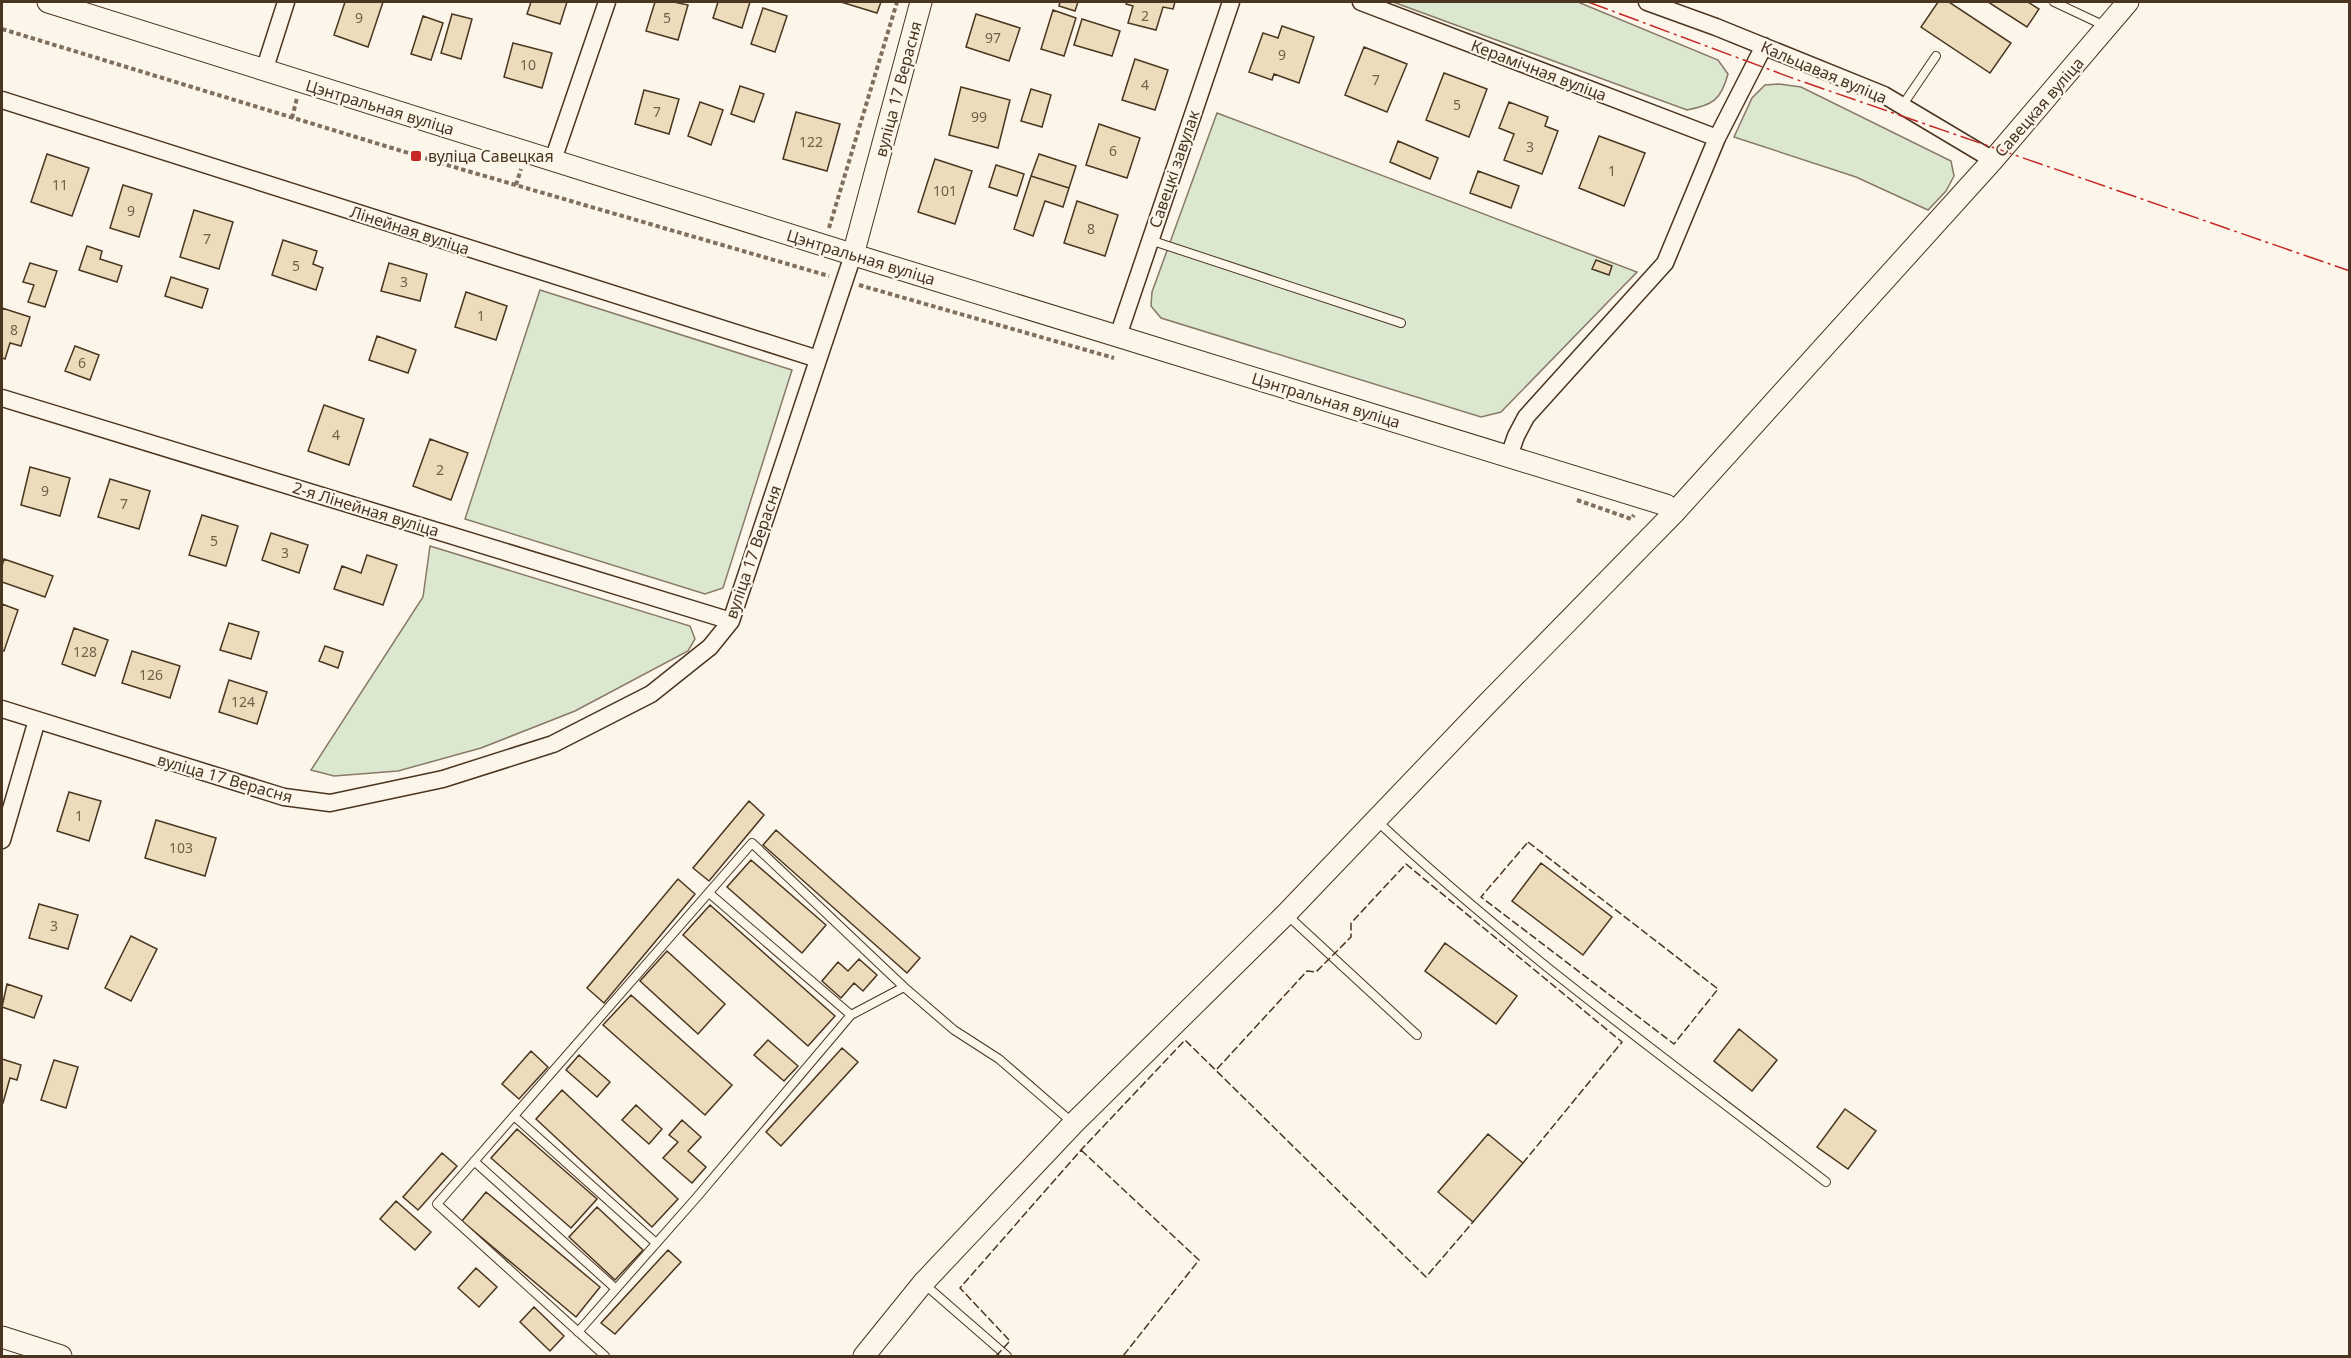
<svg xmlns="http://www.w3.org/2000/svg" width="2351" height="1358" font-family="'Noto Sans',sans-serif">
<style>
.grass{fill:#dce7d0;stroke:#887966;stroke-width:1.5}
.building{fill:#ecdcbc;stroke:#4a3520;stroke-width:1.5}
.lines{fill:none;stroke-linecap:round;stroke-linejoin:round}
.service-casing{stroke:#4a3520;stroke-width:10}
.minor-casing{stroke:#4a3520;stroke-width:19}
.tertiary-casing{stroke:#4a3520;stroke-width:23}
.path{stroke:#7f6f5c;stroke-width:4;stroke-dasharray:4.5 3;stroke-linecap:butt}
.service{stroke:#fbf6e9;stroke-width:8}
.minor{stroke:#fbf6e9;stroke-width:16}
.tertiary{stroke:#fbf6e9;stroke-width:21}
.fence{stroke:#4a3520;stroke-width:1.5;stroke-dasharray:8 3;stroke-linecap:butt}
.power{stroke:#c62828;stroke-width:1.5;stroke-dasharray:21 4.5 3 4.5;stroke-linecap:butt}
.poi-dot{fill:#c62828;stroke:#fbf6e9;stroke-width:2}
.labels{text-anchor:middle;stroke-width:4.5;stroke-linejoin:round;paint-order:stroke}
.number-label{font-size:14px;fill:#725f47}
.street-label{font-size:16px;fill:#4a3520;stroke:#fbf6e9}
.poi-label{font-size:16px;fill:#4a3520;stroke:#fbf6e9;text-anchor:start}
</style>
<rect width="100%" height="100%" fill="#fbf6e9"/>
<path class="grass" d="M1393,2h185l140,58 10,14c-7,26 -15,31 -41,36z
M1779,84l22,3 150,74 3,15 -8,15 -18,19 -72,-33 -122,-40 18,-39 13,-13z
M1217,113l420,159 -136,140 -20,5 -320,-99 -10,-12 1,-14z
M540,290l252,80 -69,218 -18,6 -240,-75z
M430,546l260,80 5,13 -7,12 -113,60 -94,37 -83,23 -64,5 -23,-6 112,-173z"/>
<path class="building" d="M345,2h38l-15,45 -34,-12z
M531,2h36l-7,22 -33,-10z
M655,2h19l14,3 -10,35 -32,-9z
M718,2h32l-8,26 -29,-10z
M841,2h40l-4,11z
M1060,2h18l-3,9 -16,-5z
M1127,2h48l-2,7 -10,-2 -7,23 -28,-7 5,-17 -7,-2z
M1938,2h11l62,41 -21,30 -69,-46z
M1988,2h40l11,7 -12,18z
M763,8l24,8 -12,36 -24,-8z
M1053,10l23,8 -12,38 -23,-7z
M452,14l20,5 -11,40 -20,-6z
M976,14l44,14 -11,33 -43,-14z
M423,16l20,7 -12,37 -20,-6z
M1082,19l38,12 -8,25 -38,-11z
M1282,26l32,11 -15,46 -25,-9 -2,6 -23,-8 14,-39 15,5z
M513,43l39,10 -10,35 -38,-11z
M1364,47l43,17 -20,48 -42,-17z
M1135,59l33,11 -13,40 -33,-10z
M1444,73l43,16 -18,48 -43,-17z
M740,86l24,8 -10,28 -23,-8z
M961,87l49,13 -12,48 -49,-13z
M1031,89l20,6 -9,32 -21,-6z
M644,90l35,9 -10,35 -34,-10z
M700,102l23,8 -12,35 -23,-9z
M1509,102l39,15 -3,9 13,5 -16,43 -38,-14 10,-26 -15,-6z
M796,112l44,12 -13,47 -44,-12z
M1099,124l41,14 -13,40 -41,-13z
M1599,136l46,17 -21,53 -45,-18z
M1398,141l40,17 -8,21 -40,-17z
M47,154l42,14 -17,48 -41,-14z
M1039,154l37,12 -7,22 -38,-12z
M935,159l37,12 -17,53 -37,-12z
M996,165l28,9 -7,22 -28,-9z
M1478,171l41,15 -8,22 -41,-15z
M1031,176l38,12 -6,19 -18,-6 -12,35 -19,-7z
M123,185l29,9 -13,43 -29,-9z
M1077,201l41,14 -13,41 -41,-13z
M194,210l39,12 -14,47 -39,-12z
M283,240l34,11 -4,13 10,4 -7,22 -44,-15z
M87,246l15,5 -2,8 22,7 -5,16 -38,-12z
M1596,260l16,6 -3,9 -17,-6z
M30,263l27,8 -12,36 -17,-5 6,-17 -11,-3z
M389,263l38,11 -7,27 -39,-10z
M171,277l37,12 -6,19 -37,-12z
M466,292l41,14 -11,34 -41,-13z
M2,308l28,9 -9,29 -11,-3 -5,16 -3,-1z
M377,336l39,14 -8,23 -39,-13z
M75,346l24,9 -9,25 -25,-9z
M324,405l40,14 -15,46 -41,-14z
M430,439l38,14 -17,47 -38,-14z
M30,467l40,11 -10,38 -39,-11z
M110,479l40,12 -11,38 -41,-12z
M202,515l36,11 -12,40 -37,-11z
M271,533l37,12 -9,28 -37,-13z
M367,555l30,10 -14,40 -49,-16 8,-23 19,7z
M4,559l49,17 -8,21 -43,-15v-16z
M2,604l16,6 -14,41 -2,-1z
M229,623l30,9 -8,27 -31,-9z
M74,628l34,12 -13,36 -33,-12z
M325,646l18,6 -5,16 -19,-7z
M132,651l48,15 -10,32 -48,-15z
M229,680l38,12 -10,32 -38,-12z
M69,792l32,9 -12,40 -32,-10z
M749,801l15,14 -55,66 -16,-13z
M156,820l60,18 -11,38 -60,-18z
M776,830l144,128 -13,15 -144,-128z
M751,860l75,65 -24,28 -75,-66z
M1541,863l71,54 -29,38 -71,-54z
M678,879l17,15 -91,109 -17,-15z
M39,904l39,11 -10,34 -39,-11z
M710,905l125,111 -27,30 -125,-111z
M131,936l26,13 -26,52 -26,-13z
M1445,943l72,53 -21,28 -71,-53z
M667,951l58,53 -27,30 -58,-53z
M859,959l18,16 -14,16 -9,-8 -13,15 -19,-17 16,-19 10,9z
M7,984l35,12 -8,22 -32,-11z
M631,995l101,90 -27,30 -102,-90z
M1739,1029l38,31 -25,31 -38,-30z
M768,1040l30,26 -14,15 -30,-26z
M842,1048l16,14 -77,84 -15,-14z
M531,1051l17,16 -29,32 -17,-15z
M579,1055l31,27 -13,15 -31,-27z
M2,1059l19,6 -4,15 -7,-2 -7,25h-1z
M54,1060l24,7 -12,41 -25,-8z
M562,1090l116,109 -26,28 -116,-108z
M636,1105l26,24 -13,15 -27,-24z
M1845,1109l31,22 -28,38 -31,-22z
M682,1120l19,17 -13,14 18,16 -14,16 -29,-25 15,-16 -9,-7z
M517,1129l80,70 -26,29 -80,-70z
M1488,1134l35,29 -50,59 -35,-30z
M442,1153l15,13 -39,44 -15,-13z
M486,1192l114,95 -24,30 -114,-96z
M396,1201l35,31 -16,18 -35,-31z
M597,1207l46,43 -28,30 -46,-43z
M668,1250l13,12 -66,72 -14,-11z
M476,1268l21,19 -18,20 -21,-19z
M534,1307l30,29 -14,15 -30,-29z"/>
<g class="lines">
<defs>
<path id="service" d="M2054,2l51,24
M1902,106l34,-50
M1150,240l251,83
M1377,821c140,131 298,244 449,361
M709,893l142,122 53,-28
M1286,914l131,121
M514,1116l142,127
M474,1161l142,128
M923,1283l84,73
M578,1332l119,-135 154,-182
M605,1356l-168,-152 315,-361 152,144 50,43 45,29 74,64"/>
<path id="minor" d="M1361,2l356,136
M1647,2l69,25 168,68 109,65
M264,71l22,-69
M2,100l816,259
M553,160l54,-158
M1118,336l113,-334
M2,398l729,223
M1509,456l7,-20 10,-19 139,-154 52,-125 47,-92
M2,709l282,88 46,6 113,-24 110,-35 98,-50 59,-47 21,-26 122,-366
M2,840l35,-120"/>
<path id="tertiary" d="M48,2l832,261 786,242 8,8
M853,255l68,-253
M2,1337l59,19
M864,1356l59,-73 151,-160 212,-209 198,-207 190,-194 319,-353 135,-158"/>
</defs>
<use href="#service" class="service-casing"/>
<use href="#minor" class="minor-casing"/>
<use href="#tertiary" class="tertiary-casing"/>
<path class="path" d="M2,29l462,141 365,106
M292,118l5,-20
M516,185l5,-16
M829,228l68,-226
M859,285l255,73
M1577,500l54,19 3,-4"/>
<use href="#service" class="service"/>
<use href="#minor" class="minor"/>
<use href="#tertiary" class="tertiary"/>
<path class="fence" d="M1528,842l190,147 -44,55 -193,-147z
M1217,1069l90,-98 9,1 35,-35v-14l55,-59 216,178 -99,121
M1081,1150l118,110 -76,96
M996,1356l14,-15 -50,-53 121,-138 104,-110 241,237 47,-55"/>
<path class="power" d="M1588,2l207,77 555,192"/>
</g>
<rect class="poi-dot" x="410" y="150" width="12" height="12" rx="3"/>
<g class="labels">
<g class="number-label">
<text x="1145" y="21">2</text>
<text x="359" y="23">9</text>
<text x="667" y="23">5</text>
<text x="993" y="43">97</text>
<text x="1282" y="60">9</text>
<text x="528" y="70">10</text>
<text x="1376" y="85">7</text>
<text x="1145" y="90">4</text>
<text x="1457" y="110">5</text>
<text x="657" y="117">7</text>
<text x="979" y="122">99</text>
<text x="811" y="147">122</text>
<text x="1530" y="152">3</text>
<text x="1113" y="156">6</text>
<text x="1612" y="176">1</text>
<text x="60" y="190">11</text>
<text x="945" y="196">101</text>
<text x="131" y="216">9</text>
<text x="1091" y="234">8</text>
<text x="207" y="244">7</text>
<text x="296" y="271">5</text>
<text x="404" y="287">3</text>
<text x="481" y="321">1</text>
<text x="14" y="335">8</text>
<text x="82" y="368">6</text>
<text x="336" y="440">4</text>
<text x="440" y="475">2</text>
<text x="45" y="496">9</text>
<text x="124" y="509">7</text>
<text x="214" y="546">5</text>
<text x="285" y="558">3</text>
<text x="85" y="657">128</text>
<text x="151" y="680">126</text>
<text x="243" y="707">124</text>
<text x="79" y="821">1</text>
<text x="181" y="853">103</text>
<text x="54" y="931">3</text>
</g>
<g class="street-label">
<text transform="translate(1539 70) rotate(21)" y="6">Керамічная вуліца</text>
<text transform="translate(1824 72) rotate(23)" y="6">Кальцавая вуліца</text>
<text transform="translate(898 89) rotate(-75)" y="6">вуліца 17 Верасня</text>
<text transform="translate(380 107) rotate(17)" y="6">Цэнтральная вуліца</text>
<text transform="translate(2039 107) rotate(-49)" y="6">Савецкая вуліца</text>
<text transform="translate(1174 169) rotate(-71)" y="6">Савецкі завулак</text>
<text transform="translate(410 230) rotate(18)" y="6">Лінейная вуліца</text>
<text transform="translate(861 257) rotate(17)" y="6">Цэнтральная вуліца</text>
<text transform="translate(1326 400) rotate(17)" y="6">Цэнтральная вуліца</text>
<text transform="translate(366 509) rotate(17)" y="6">2-я Лінейная вуліца</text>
<text transform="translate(753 552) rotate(-71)" y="6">вуліца 17 Верасня</text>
<text transform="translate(225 778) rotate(16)" y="6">вуліца 17 Верасня</text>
</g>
<g class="poi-label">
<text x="428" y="162">вуліца Савецкая</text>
</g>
</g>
<rect width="2351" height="1358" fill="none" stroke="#4a3520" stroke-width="6"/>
</svg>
